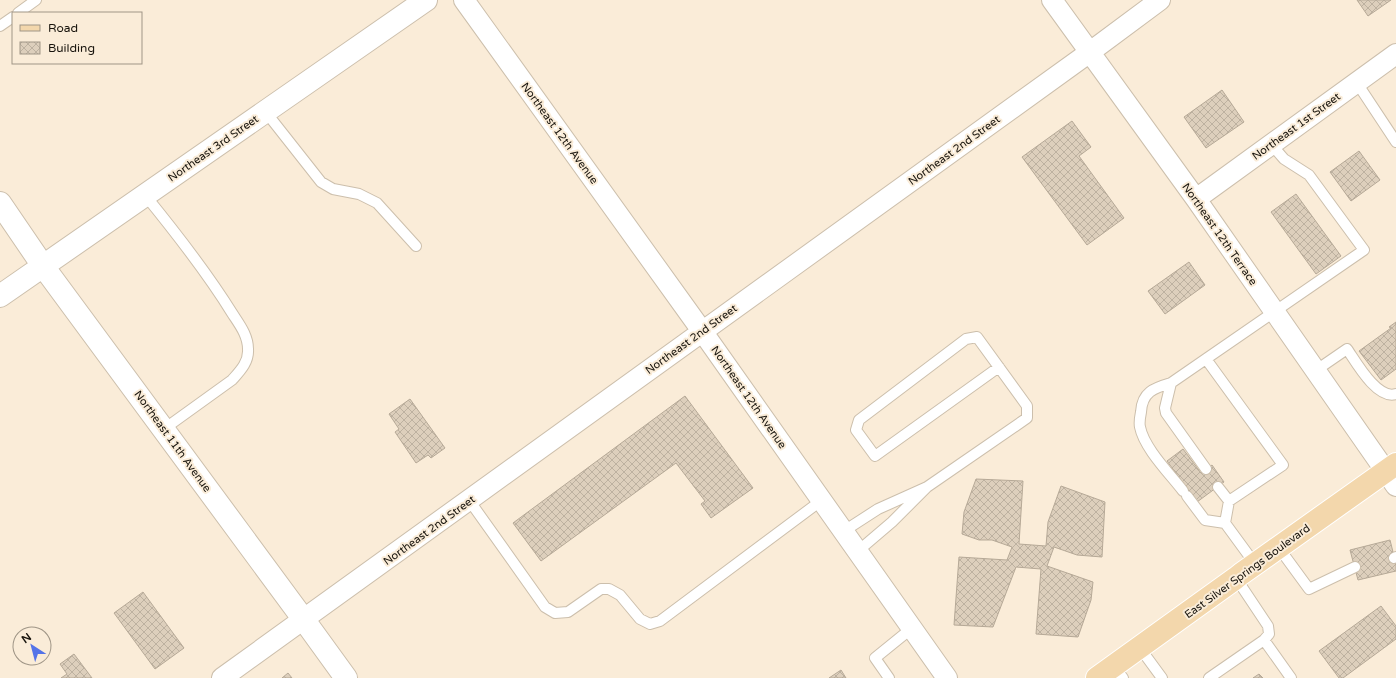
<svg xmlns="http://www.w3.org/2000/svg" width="1396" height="678" font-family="'Varela Round',sans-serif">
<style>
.building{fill:url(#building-cross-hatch);stroke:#b6a997}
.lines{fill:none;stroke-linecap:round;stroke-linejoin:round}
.service-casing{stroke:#ccbfac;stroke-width:12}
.minor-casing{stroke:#ccbfac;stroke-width:22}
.tertiary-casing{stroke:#ccbfac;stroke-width:24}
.primary-casing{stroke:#fff;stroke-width:24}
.service{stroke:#fff;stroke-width:10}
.minor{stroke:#fff;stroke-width:20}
.tertiary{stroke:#fff;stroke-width:22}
.primary{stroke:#f3d7ac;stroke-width:22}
.labels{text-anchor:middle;stroke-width:4;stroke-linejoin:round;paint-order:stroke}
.street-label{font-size:11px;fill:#17130c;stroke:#faecd8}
</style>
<defs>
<pattern id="building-cross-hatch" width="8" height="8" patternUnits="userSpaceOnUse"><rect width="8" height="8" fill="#ddcfbc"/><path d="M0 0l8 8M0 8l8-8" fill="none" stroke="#bdb1a0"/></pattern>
</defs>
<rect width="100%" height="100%" fill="#faecd8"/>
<path class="building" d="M1357,0h34l-23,16z
M1222,90l22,32 -38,26 -22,-31z
M1072,121l19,26 -12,9 45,62 -37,27 -65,-88z
M1359,151l21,29 -29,21 -21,-29z
M1296,194l45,62 -25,18 -45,-62z
M1189,262l16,23 -40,29 -17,-23z
M1396,322v47l-15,11 -22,-29 32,-23 -2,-1z
M685,396l68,92 -42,30 -10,-14 4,-3 -29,-38 -135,98 -28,-38z
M410,399l35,49 -14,10 -3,-3 -12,8 -21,-31 4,-3 -10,-15z
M1183,449l18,24 11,-8 12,17 -27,20 -30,-41z
M976,479l47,2 -4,63 27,2 2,-24 13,-36 44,16 -3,55 -25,-2 -23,-8 -7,19 46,16 -2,18 -13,37 -42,-3 5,-65 -25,-2 -23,60 -39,-2 5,-68 48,3 5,-13 -20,-7h-13l-17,-6 2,-22z
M1390,540l6,24v7l-38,9 -8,-30z
M143,592l41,56 -29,21 -41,-56z
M1381,606l15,20v13l-53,39h-4l-20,-27z
M74,654l18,24h-31l6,-4 -7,-10z
M841,670l5,8h-17z
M288,673l4,5h-10z
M1259,674l4,4h-10z"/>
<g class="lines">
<defs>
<path id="service" d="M18,13l18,-13
M0,26l13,-9
M1357,83l39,59
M265,111l56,71 12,7 26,5 18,9 39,43
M145,195c31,38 61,76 87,118 7,11 16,22 16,36 1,13 -8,22 -16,31l-68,49
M1206,359l77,106 -54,36 -4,22
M1315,371l32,-22c9,13 30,51 49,45
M1171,383l-6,25 1,5 40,56
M927,487l100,-69v-12l-50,-69 -11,2 -107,81 -3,10 19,26 124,-89
M1218,487l11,14
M1183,491c-13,-17 -39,-43 -43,-64 -1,-4 0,-10 1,-15 1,-20 13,-24 30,-29l193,-133 -55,-75 -25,-16 -13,-15
M1187,496l18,24 20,3 30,41
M469,500l76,107 10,6 13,-1 33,-23h8l11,6 20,24 10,5 10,-3 162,-121
M844,531l34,-22 49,-22 -35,35 -34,29
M1279,548l30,41 46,-22
M1394,558l2,-1
M1264,640l27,38
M1140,648l22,30
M1114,666l9,12
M889,678l-14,-20 37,-30
M1209,678l55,-38 5,-6 -1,-8 -32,-48"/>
<path id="minor" d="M464,0l238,331 245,347
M1052,0l144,199 200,287
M1196,199l200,-145
M222,678l868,-626 70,-52"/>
<path id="tertiary" d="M0,203l43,63 261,354 42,58
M0,296l426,-296"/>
<path id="primary" d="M1097,678l139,-100 5,-4 155,-110"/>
</defs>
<use href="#service" class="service-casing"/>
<use href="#minor" class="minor-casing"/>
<use href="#tertiary" class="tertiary-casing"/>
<use href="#primary" class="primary-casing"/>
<use href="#service" class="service"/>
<use href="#minor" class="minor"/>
<use href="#tertiary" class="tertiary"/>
<use href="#primary" class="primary"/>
</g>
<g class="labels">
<g class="street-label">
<text transform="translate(1296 126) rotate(-36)" y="4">Northeast 1st Street</text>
<text transform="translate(560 133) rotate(54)" y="4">Northeast 12th Avenue</text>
<text transform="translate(213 148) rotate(-35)" y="4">Northeast 3rd Street</text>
<text transform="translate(954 150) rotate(-36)" y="4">Northeast 2nd Street</text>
<text transform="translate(1220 234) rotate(55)" y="4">Northeast 12th Terrace</text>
<text transform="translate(691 339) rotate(-36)" y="4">Northeast 2nd Street</text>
<text transform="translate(749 397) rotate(55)" y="4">Northeast 12th Avenue</text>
<text transform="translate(173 441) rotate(54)" y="4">Northeast 11th Avenue</text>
<text transform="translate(429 530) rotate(-36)" y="4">Northeast 2nd Street</text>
<text transform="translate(1247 571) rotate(-36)" y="4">East Silver Springs Boulevard</text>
</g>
</g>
<rect x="12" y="12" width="130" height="52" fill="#faecd8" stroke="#9f9586"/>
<rect x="20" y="25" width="20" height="6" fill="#f3d7ac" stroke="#9f9586"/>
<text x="48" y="32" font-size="12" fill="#17130c">Road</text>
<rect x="20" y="42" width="20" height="12" fill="url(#building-cross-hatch)" stroke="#9f9586"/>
<text x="48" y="52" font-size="12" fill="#17130c">Building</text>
<g transform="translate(32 646) rotate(324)"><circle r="19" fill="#faecd8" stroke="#9f9586"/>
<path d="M0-3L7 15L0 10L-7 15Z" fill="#5473e8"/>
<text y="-6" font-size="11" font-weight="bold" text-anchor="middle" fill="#17130c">N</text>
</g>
</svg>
